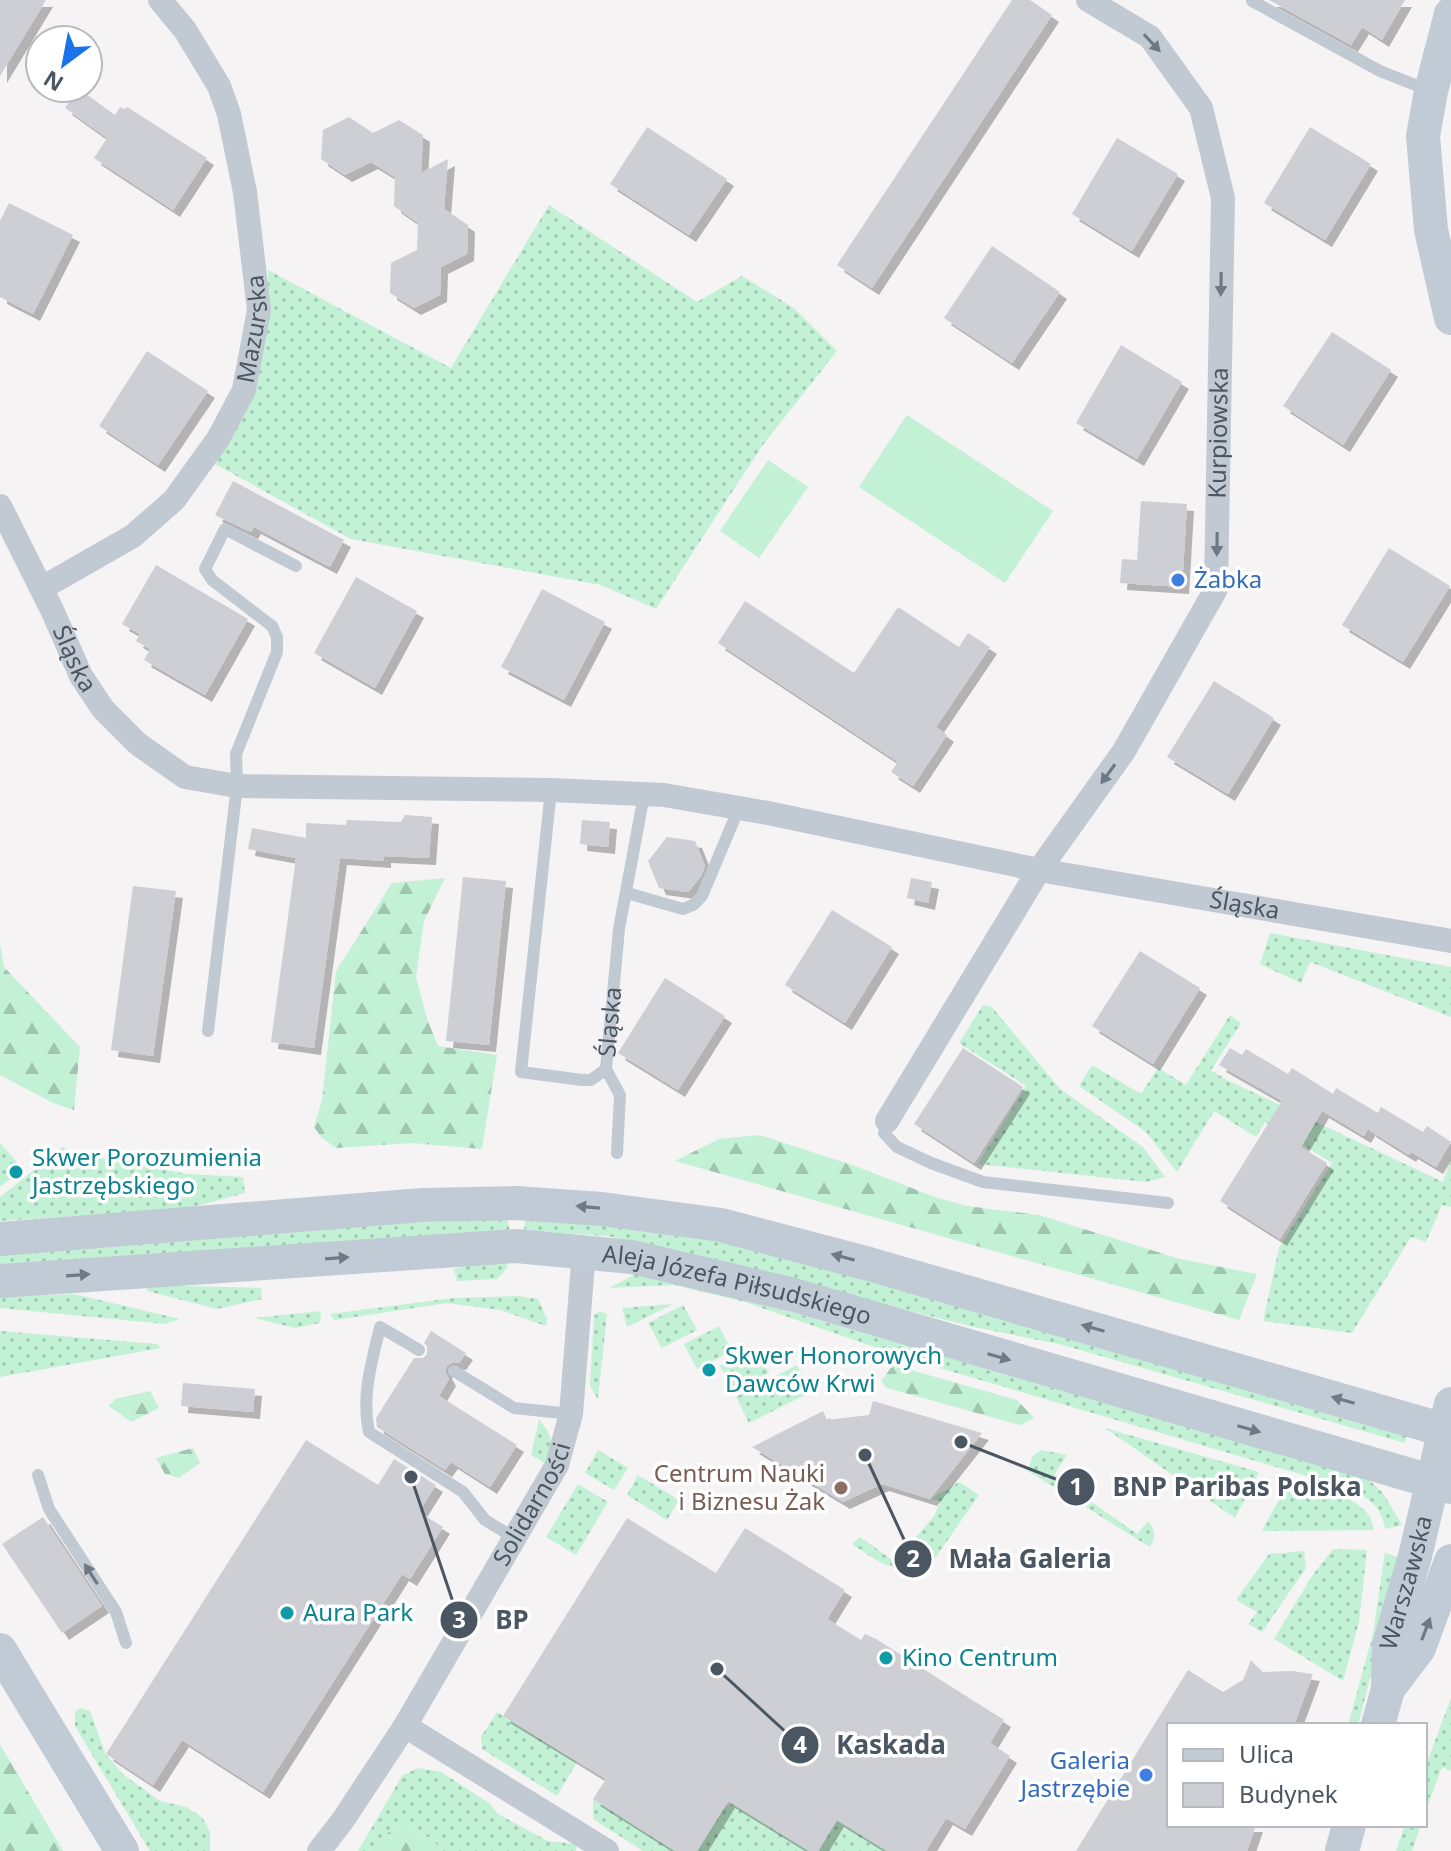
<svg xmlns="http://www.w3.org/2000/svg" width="1451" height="1851" font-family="'Noto Sans',sans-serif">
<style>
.grass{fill:url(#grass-dots)}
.forest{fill:url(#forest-firs)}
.pitch{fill:#c3f1d5}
.building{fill:#cdcfd5;filter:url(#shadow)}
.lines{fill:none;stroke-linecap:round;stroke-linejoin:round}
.lane{stroke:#c1cad2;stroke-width:12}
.street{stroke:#c1cad2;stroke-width:24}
.secondary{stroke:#c1cbd6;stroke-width:34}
.oneway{fill:#6e7983}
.oneway2{fill:#6e7984}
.shop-dot{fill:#3f7fe0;stroke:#fff;stroke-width:3}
.culture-dot{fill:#0f9aa8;stroke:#fff;stroke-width:3}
.education-dot{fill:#8d6e63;stroke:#fff;stroke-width:3}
.labels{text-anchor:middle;stroke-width:7;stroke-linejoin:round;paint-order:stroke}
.street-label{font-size:24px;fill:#4a5661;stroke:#fff}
.shop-label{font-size:24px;fill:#366cbe;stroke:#fff;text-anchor:start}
.culture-label{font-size:24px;fill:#0d838f;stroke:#fff;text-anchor:start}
.education-label{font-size:24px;fill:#785e54;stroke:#fff;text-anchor:end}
.leader{fill:none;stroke:#4a5661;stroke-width:3}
.callout-dot{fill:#4a5661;stroke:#fff;stroke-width:3}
.mark-label{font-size:24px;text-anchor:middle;font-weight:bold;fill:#fff}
.callout-label{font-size:26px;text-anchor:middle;font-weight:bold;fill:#4a5661;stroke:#fff;stroke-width:7;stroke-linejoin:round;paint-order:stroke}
</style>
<defs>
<pattern id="grass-dots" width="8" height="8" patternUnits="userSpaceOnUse" patternTransform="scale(2)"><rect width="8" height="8" fill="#c3f1d5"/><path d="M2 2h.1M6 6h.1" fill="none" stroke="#a0c6b0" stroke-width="1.8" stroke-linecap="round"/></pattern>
<pattern id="forest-firs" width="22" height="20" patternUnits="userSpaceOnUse" patternTransform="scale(2)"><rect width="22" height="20" fill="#c3f1d5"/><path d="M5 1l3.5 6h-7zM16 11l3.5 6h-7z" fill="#a0c6b0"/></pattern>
<filter id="shadow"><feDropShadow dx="7" dy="7" stdDeviation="0" flood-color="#0004"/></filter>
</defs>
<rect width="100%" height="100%" fill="#f5f3f3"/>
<path class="grass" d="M549,205l148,97 45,-26 52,32 43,43 -75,95 -106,163 -55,-24 -250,-46 -136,-75 27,-47 26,-98v-49l183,98z
M1270,933l181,34v50l-141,-55 -9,21 -41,-19z
M983,1005l9,2 68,82 83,58 22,30 -19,5 -168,-18 48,-78 -67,-43z
M1230,1015l11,8 -30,47 16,10 216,102 8,-24v49l-9,-2 -16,37 -15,-5 -59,96 -89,-12 16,-73 53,-85 -67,-41 -9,15 -42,-26 -37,61 -31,-40 -67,-46 13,-21 49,29 17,-26 28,17z
M0,1143l23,26 -23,18z
M63,1147l8,5 116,22 56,3 2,16 -60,16 -185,12v-24z
M526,1216l184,22 103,24 594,172 -2,9 -346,-99 -85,-17 -242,-61 -124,-30 -84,-5z
M507,1219l3,12 -510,34v-15l410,-27z
M507,1260v8l-10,11 -40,2 -3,-12 27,-8z
M640,1272l61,14 667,193 15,14 19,32 -17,4c-3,-22 -14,-29 -34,-40l-442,-130 -164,-57 -71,-17 -65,3z
M147,1285l114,3 1,11 -45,10 -70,-18z
M74,1294l106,25 -15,5 -165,-16v-11z
M519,1296l19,3 9,20 -1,7 -46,-16 -53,-7 -113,17 -4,-6 123,-16z
M673,1304l-46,23 -5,-19z
M683,1305l14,25 -35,18 -14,-25z
M321,1311l-1,12 -25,5 -41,-10z
M600,1311l7,3 -9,85 -8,-13 4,-71z
M719,1326l13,25 -35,18 -13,-25z
M0,1331l157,13 4,4 -161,29z
M756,1348l13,25 -35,18 -14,-25z
M797,1365l14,27 -62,31 -13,-26z
M539,1420c15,16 14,24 7,44l-15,-9z
M1105,1428l154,44 -24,46z
M598,1450l30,18 -14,22 -29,-17z
M1041,1450l26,5 -13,20 83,59 11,-13c7,8 8,16 2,26l-122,-76 4,-14z
M638,1475l41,25 -12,20 -40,-25z
M1289,1481c28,9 82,14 85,49l-112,1z
M959,1482l20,13 -55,79 -9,-11c-23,13 -44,-7 -63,-19l8,-7 35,25 39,-46 7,-15 -11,-2z
M578,1484l30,18 -32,53 -30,-18z
M1333,1549l34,1 -8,72 -16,59 -69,-42 38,-63z
M1304,1551l2,17 -44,64 -14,-8 9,-12 -21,-12 33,-46z
M1385,1552l16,8 -43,165h-10l25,-91z
M1451,1698v73l-9,-4 -14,38 -3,-1v-36z
M80,1708l10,3 16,44 18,20 36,26 26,6 16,10 8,15v19h-60l-75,-125v-14z
M497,1712l80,50 -20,34 -75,-47 -1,-12z
M418,1768l23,4 48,31 9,11 50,27 29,3 -1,7h-134l-10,-12 -34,-15 -30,27h-10l44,-75z
M593,1799l82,52h-32l-50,-32z
M732,1803l77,48h-112l28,-44z
M837,1820l50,31h-69z
M1405,1825h16l-9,26h-16z"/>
<path class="forest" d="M445,878l-21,43 -8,56 11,42 11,27 59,9 -15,94 -70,-6 -76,5 -14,-10 -8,-11 8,-27 14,-129 56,-88z
M0,943l4,24 76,80 -6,63 -21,-7 -53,-28z
M760,1135l95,31 80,31 32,9 72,9 141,44 77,15 -18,46 -564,-159 44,-22z
M893,1365l124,35 17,18 -14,7 -133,-37 -6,-7z
M150,1391l9,17 -28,14 -22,-16 6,-7z
M193,1448l7,15 -21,15 -14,-4 -9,-16z
M0,1744l63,107h-63z
M398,1824l34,15 10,12h-74z"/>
<path class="pitch" d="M907,415l146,96 -48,72 -146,-96z
M768,460l40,27 -49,71 -39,-27z"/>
<path class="building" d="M0,0h46l-46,76z
M1012,0h18l22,15 -180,273 -35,-23z
M1269,0h136l-23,40 -20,-13 -11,18z
M79,89l36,26 5,-8 5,2 2,-2 80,51 -34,52 -79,-52 13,-20 -42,-30z
M349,117l24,16 26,-13 24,15 -2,38 27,-14 -4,50 24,16 -1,29 -26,13 -1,28 -26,13 -24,-15 1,-30 26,-13 1,-27 -24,-17 1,-29 -24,-15 -26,13 -24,-16 2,-29z
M647,127l80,52 -38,56 -79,-51z
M1310,127l61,37 -46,76 -61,-37z
M1117,138l61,36 -46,77 -60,-37z
M9,203l64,32 -40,79 -33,-17v-76z
M992,246l68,46 -48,71 -68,-45z
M1332,332l59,38 -48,75 -60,-39z
M1121,345l61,37 -45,77 -61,-36z
M147,351l61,40 -50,74 -59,-39z
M233,481l111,59 -14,27 -76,-40 -3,5 -36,-17z
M1141,501l46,3 -5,83 -62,-4 2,-24 15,1z
M1389,548l61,38 -47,76 -61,-37z
M156,565l92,54 -43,76 -61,-35 6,-11 -14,-8 4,-7 -18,-10z
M356,577l61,34 -42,77 -61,-35z
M542,589l63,33 -41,78 -63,-33z
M745,601l109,72 44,-66 61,40 9,-14 22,14 -54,80 11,8 -34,51 -22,-14 7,-10 -180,-119z
M1214,681l60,37 -46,76 -61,-37z
M405,815l27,2 -3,41 -45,-2v5l-44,-3 -26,190 -43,-6 25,-184 -48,-9 4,-21 54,10v-15l40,2 1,-5 54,2z
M582,820l28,2 -2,25 -28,-3z
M667,837l28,4 10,25 -4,10 -13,16 -29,-4 -11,-27z
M463,877l43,4 -17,164 -43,-4z
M911,878l21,4 -4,21 -21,-5z
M133,886l43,5 -23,165 -42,-6z
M832,910l60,37 -47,76 -60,-38z
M1140,951l60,37 -47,76 -61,-38z
M665,978l60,38 -47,74 -60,-37z
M963,1048l60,39 -49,76 -60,-39z
M1230,1048l12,7 4,-6 42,25 4,-6 41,26 3,-6 42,25 3,-6 42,25 4,-6 24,16 -15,25 -25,-15 -2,3 -40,-25 7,-14 -12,20 -42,-25 -21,36 26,16 -47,76 -60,-38 62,-100 -63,-36z
M431,1331l35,22 -7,10 -6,-1 -6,4 -2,6 4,7 -10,17 78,49 -27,42 -39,-25 -6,8 -68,-43 -1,-9 38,-60h9l4,-4v-8l-3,-3z
M183,1383l72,6 -2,23 -72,-6z
M873,1401l109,32 -52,66 -48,-15 -39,18 -91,-55 71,-36 4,9 42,-5z
M306,1440l72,45 16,-26 42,26 -17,27 24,15 -33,52 -8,-5 -139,218 -81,-52 -29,45 -47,-31z
M43,1517l59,89 -40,27 -60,-89z
M627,1518l89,55 29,-45 100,62 -18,29 34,21 4,-6 11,5 128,81 -14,23 20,13 -45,73 -19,-11 -20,33h-39l-50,-31 -19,31h-9l-81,-50 -31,50h-22l-82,-52 13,-20 -103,-63z
M1251,1660l11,12 30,-1 21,3 -19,51h-125v100h87l-9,26h-171l112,-181 35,22 20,-12z"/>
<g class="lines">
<g class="lane">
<path d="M1252,1l128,70 48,19"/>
<path id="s1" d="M551,790l-30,282 61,8h9l15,-11 13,-140 25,-134"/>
<path d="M627,893l56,16 10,-4 9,-9 37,-88"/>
<path d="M208,1031l29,-245 -1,-32 41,-102v-15l-5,-11 -60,-46 -7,-11 20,-40 71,37"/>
<path d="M606,1069l14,26 -3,58"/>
<path d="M887,1121l-3,12 13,14 34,16 52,19 185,21"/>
<path d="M419,1350l-39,-23c-8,34 -19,69 -11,105l94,60 22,28 31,19"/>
<path d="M454,1371l60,37 57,6"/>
<path d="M38,1475l11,34 67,103 10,31"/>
</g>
<g class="street">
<path id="s2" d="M0,506l53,106 28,64 22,33 35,35 47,33 52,9 314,4 113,5 104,18 271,57 412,71"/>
<path id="s3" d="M42,588l91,-52 41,-36 44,-61 26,-49 15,-80 -14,-118 -16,-78 -10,-28 -34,-56 -25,-30"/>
<path id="s4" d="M887,1121l152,-251 85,-119 92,-162 7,-391 -22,-90 -51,-71 -62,-37"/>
<path d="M405,1726l202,125"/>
<path id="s5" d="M319,1851l24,-31 62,-94 152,-261 14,-51 13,-163"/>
</g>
<g class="secondary">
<path d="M1451,14l-20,77 -8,45 8,94 20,88"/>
<path d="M0,1239l423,-34 93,-2 86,6 119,16 148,39 582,168"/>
<path id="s6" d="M0,1281l516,-35 116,11 162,38 657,192"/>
<path d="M0,1650l122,201"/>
<path d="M1388,1689l31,-41 32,-87"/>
<path id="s7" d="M1378,1725l10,-36 1,-44 26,-89 36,-152"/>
<path d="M1342,1851l7,-26"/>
</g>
</g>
<defs><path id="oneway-solid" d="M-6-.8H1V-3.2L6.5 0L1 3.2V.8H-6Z" transform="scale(2)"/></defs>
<g class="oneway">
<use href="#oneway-solid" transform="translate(1152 43) rotate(47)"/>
<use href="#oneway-solid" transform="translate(1221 284) rotate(91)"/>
<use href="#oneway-solid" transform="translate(1217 544) rotate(91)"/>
<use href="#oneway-solid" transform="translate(1108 774) rotate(126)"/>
<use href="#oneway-solid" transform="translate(91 1574) rotate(-123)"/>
</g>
<g class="oneway2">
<use href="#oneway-solid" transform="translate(588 1207) rotate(-175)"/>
<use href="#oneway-solid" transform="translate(843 1257) rotate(-165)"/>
<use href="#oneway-solid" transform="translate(337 1258) rotate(-4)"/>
<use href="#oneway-solid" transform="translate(78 1275) rotate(-4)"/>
<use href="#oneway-solid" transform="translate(1093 1328) rotate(-164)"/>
<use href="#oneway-solid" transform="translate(999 1357) rotate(16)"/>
<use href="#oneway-solid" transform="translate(1343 1400) rotate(-164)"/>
<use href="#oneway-solid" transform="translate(1249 1429) rotate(16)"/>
<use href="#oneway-solid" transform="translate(1426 1629) rotate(-69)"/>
</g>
<g class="shop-dot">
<circle cx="1178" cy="580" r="8"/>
<circle cx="1146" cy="1775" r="8"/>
</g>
<g class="culture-dot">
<circle cx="16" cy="1172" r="8"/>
<circle cx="709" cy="1370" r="8"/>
<circle cx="287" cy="1613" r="8"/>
<circle cx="886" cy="1658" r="8"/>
</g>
<circle class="education-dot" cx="841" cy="1488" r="8"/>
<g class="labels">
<g class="street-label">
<text dy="8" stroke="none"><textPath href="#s3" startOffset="352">Mazurska</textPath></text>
<text dy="8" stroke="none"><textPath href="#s4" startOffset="782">Kurpiowska</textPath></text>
<text dy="8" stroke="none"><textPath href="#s2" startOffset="170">Śląska</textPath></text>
<text dy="8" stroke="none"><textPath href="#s2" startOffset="1406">Śląska</textPath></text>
<text dy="8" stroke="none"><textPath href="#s1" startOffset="420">Śląska</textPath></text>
<text dy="8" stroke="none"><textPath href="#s6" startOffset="742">Aleja Józefa Piłsudskiego</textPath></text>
<text dy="8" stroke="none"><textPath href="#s5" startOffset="408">Solidarności</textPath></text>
<text dy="8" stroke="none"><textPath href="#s7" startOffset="146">Warszawska</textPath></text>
</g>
<g class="shop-label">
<text x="1194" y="588">Żabka</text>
<text x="1130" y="1769" text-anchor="end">Galeria<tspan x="1130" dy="28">Jastrzębie</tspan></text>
</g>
<g class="culture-label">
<text x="32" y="1166">Skwer Porozumienia<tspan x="32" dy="28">Jastrzębskiego</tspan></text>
<text x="725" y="1364">Skwer Honorowych<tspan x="725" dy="28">Dawców Krwi</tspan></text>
<text x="303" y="1621">Aura Park</text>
<text x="902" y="1666">Kino Centrum</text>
</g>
<g class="education-label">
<text x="825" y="1482">Centrum Nauki<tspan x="825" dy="28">i Biznesu Żak</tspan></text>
</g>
</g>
<path class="leader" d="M961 1442L1076 1487M865 1455L913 1559M411 1477L459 1620M717 1669L800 1745"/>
<g class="callout-dot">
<circle cx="961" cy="1442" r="8"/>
<circle cx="865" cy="1455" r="8"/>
<circle cx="411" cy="1477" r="8"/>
<circle cx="717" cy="1669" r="8"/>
<circle cx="1076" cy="1487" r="20"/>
<circle cx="913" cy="1559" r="20"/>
<circle cx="459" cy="1620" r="20"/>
<circle cx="800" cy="1745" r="20"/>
</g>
<g class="mark-label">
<text x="1076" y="1495">1</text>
<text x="913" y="1567">2</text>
<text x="459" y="1628">3</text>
<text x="800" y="1753">4</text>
</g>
<g class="callout-label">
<text x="1237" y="1496">BNP Paribas Polska</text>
<text x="1030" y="1568">Mała Galeria</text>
<text x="512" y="1629">BP</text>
<text x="891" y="1754">Kaskada</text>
</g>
<rect x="1167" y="1723" width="260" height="104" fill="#ffffff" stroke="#b7bbc0" stroke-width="2"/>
<rect x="1183" y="1749" width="40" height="12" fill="#c1cbd6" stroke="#b7bbc0" stroke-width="2"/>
<text x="1239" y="1763" font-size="24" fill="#4a5661">Ulica</text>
<rect x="1183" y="1783" width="40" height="24" fill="#cdcfd5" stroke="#b7bbc0" stroke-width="2"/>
<text x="1239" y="1803" font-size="24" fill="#4a5661">Budynek</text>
<g transform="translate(64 64) rotate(212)"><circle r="38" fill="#ffffff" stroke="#b7bbc0" stroke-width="2"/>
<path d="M0-6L14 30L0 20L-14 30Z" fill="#1a73e8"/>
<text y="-12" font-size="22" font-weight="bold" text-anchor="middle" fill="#4a5661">N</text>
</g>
</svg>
